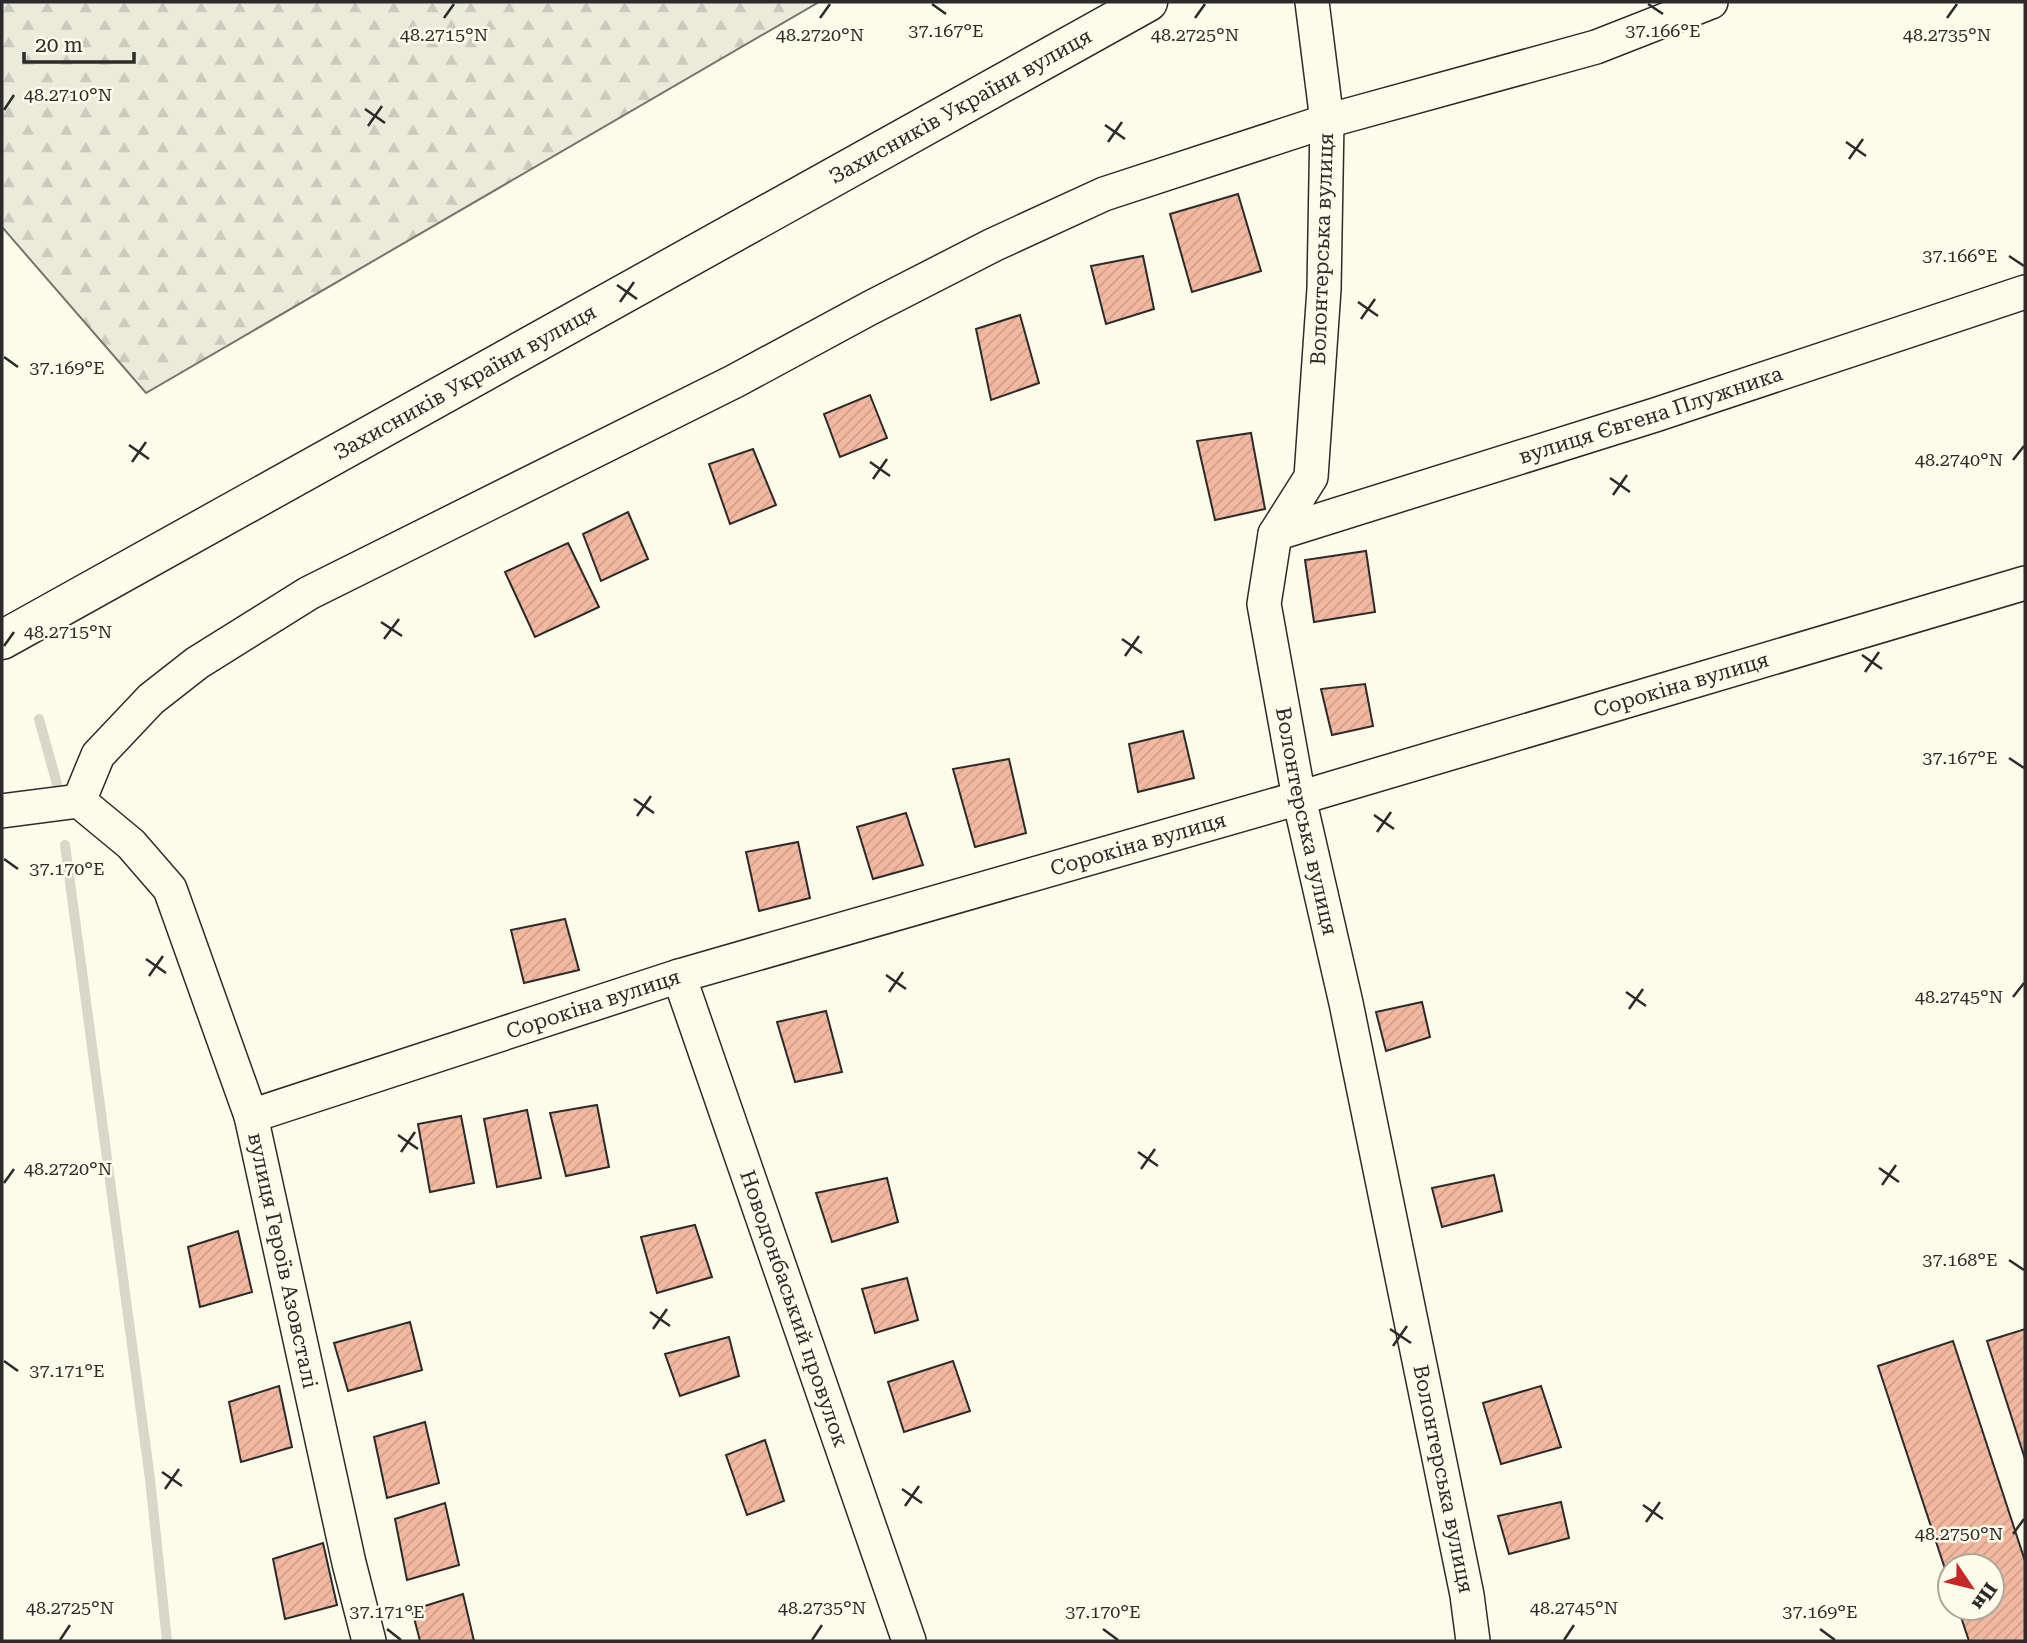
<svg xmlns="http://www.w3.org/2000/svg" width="2027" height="1643" font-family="'Roboto Serif',serif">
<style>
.forest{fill:url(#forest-firs);stroke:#74746e;stroke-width:2}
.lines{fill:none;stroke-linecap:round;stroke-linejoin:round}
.stream{stroke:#d8d7c9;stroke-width:10}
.building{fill:url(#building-hatch);stroke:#2b2b2b;stroke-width:2}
.minor-casing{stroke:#2b2b2b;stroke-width:36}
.trunk-casing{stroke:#2b2b2b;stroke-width:41}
.minor{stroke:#fdfbea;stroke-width:33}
.trunk{stroke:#fdfbea;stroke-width:38}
.ticks{fill:none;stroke:#2b2b2b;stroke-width:2.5}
.labels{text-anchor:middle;stroke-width:5;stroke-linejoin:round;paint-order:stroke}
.street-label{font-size:21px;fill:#2b2b2b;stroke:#fdfbea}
.ticks-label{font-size:18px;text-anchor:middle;fill:#2b2b2b;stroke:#fdfbea;stroke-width:5;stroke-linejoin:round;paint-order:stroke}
</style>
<defs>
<pattern id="forest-firs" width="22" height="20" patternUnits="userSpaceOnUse" patternTransform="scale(1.75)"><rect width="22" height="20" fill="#ecebdb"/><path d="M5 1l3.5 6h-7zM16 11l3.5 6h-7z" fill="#cbcabc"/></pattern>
<pattern id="building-hatch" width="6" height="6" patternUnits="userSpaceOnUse" patternTransform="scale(1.75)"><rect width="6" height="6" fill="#f2b8a0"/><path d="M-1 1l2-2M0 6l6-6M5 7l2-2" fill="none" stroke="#d09e8a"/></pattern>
</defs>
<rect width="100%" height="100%" fill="#fdfbea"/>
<path class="forest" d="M2,2h817l-673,391 -144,-166z"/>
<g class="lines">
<path class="stream" d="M39,719l18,65
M65,845l85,634 17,162"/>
</g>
<path class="building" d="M1238,194l23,77 -69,21 -22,-78z
M1143,256l11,53 -48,15 -15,-58z
M1020,315l19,68 -48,17 -15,-71z
M870,395l17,43 -47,19 -16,-43z
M1251,433l14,76 -50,11 -18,-79z
M753,449l23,56 -46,19 -21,-60z
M628,512l20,47 -47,22 -18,-47z
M568,543l31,64 -64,30 -30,-65z
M1366,551l9,61 -61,10 -9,-62z
M1365,684l8,42 -41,9 -11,-46z
M1183,731l11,47 -56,14 -9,-48z
M1009,759l17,74 -51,14 -22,-78z
M906,813l17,52 -50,14 -16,-52z
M798,842l12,56 -51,13 -13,-59z
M565,919l14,51 -55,13 -13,-53z
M1422,1002l8,35 -44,14 -10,-39z
M826,1011l16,61 -47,10 -18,-60z
M597,1105l12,62 -43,9 -16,-63z
M527,1110l14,68 -44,9 -13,-68z
M461,1116l13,67 -44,9 -12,-68z
M1494,1175l8,36 -60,16 -10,-39z
M887,1178l11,44 -66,20 -16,-49z
M695,1225l17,52 -55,16 -16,-56z
M238,1231l14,61 -52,15 -12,-60z
M907,1278l11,42 -43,13 -13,-44z
M410,1322l12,48 -74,21 -14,-48z
M2025,1329v130l-38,-118z
M729,1337l10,39 -59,20 -15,-42z
M1953,1341l72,220v80h-56l-11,-33h34v-42h-42v18l-72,-218z
M953,1361l17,50 -66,21 -16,-50z
M279,1386l13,61 -51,15 -12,-60z
M1541,1386l20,61 -60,17 -18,-61z
M425,1422l14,61 -52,15 -13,-61z
M765,1440l19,61 -37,14 -21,-60z
M1561,1502l8,36 -60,16 -11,-38z
M445,1503l14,62 -52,15 -12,-61z
M323,1543l14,62 -52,14 -12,-60z
M463,1594l11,47h-54l-8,-31z"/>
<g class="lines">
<defs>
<g id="minor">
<path id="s1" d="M1312,2l15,119 -3,168 -13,188 -36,57 -11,70 35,194 47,205 121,592 6,46"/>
<path id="s2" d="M1275,534l380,-119 370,-123"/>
<path d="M79,801l19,-46 53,-56 46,-36 112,-70 426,-212 135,-73 123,-63 111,-51 223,-73 269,-74 115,-45"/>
<path id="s3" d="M79,801l52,43 39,45 81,227 98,447 20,78"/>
<path d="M2,811l77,-10"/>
<path id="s4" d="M679,976l230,665"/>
<path id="s5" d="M251,1116l428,-140 620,-178 726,-215"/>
</g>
<g id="trunk">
<path id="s6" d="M2,640l1146,-638"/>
</g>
</defs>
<use href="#minor" class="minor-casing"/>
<use href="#trunk" class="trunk-casing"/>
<use href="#minor" class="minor"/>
<use href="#trunk" class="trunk"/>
</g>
<path class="ticks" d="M932,4l14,10M1648,4l15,10M444,18l10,-14M820,18l10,-14M1195,18l10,-14M1947,18l10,-14M365,109l20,14M4,110l10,-15M1105,125l20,14M368,126l14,-20M1108,142l14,-20M1846,142l20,14M1849,159l14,-20M2009,256l15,10M617,285l20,14M620,302l14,-20M1358,302l20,14M1361,319l14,-20M4,357l14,10M129,445l20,14M2013,460l11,-14M132,462l14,-20M870,462l20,14M1610,478l20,14M873,479l14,-20M1613,495l14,-20M381,622l21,14M384,639l15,-20M1122,639l20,14M4,646l10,-14M1862,655l20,14M1125,656l14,-20M1865,672l14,-20M2009,758l15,10M634,799l20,14M1374,815l20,14M637,816l14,-20M1377,832l14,-20M4,859l14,10M146,959l20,14M886,975l20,14M149,976l14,-20M889,992l14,-20M1626,992l20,14M2013,997l11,-14M1629,1009l14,-20M398,1135l20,14M401,1152l14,-20M1138,1152l20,14M1879,1168l20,14M1141,1169l14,-20M4,1183l10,-14M1882,1185l14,-20M2009,1260l15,10M650,1312l20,14M653,1329l14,-20M1390,1329l21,14M1393,1346l14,-20M4,1361l14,10M162,1472l20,14M165,1489l14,-20M902,1489l20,14M1643,1505l20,14M905,1506l14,-20M1646,1522l14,-20M2013,1534l11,-15M387,1629l14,11M1103,1629l15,11M1820,1629l15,11M60,1640l10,-15M812,1640l10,-15M1564,1640l10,-15"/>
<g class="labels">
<g class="street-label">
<text dy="7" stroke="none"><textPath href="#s6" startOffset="1097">Захисників України вулиця</textPath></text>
<text transform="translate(1322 249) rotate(-88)" y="7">Волонтерська вулиця</text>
<text dy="7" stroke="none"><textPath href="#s6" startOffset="530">Захисників України вулиця</textPath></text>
<text dy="7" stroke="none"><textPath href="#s2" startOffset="394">вулиця Євгена Плужника</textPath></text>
<text dy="7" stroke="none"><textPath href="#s5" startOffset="1494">Сорокіна вулиця</textPath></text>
<text dy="7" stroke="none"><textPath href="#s1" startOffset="836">Волонтерська вулиця</textPath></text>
<text dy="7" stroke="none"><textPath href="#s5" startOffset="928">Сорокіна вулиця</textPath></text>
<text dy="7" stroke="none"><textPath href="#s5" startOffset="360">Сорокіна вулиця</textPath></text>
<text dy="7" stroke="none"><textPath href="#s3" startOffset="516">вулиця Героїв Азовсталі</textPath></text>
<text dy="7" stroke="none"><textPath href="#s4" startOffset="352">Новодонбаський провулок</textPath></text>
<text dy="7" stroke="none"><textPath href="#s1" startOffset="1508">Волонтерська вулиця</textPath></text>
</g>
</g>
<g class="ticks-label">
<text x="946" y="37">37.167°E</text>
<text x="1663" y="37">37.166°E</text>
<text x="444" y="41">48.2715°N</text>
<text x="820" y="41">48.2720°N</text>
<text x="1195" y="41">48.2725°N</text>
<text x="1947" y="41">48.2735°N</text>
<text x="68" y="101">48.2710°N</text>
<text x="1960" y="262">37.166°E</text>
<text x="67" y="374">37.169°E</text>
<text x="1959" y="466">48.2740°N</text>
<text x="68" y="638">48.2715°N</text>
<text x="1960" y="764">37.167°E</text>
<text x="67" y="875">37.170°E</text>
<text x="1959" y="1003">48.2745°N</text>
<text x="68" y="1175">48.2720°N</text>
<text x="1960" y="1266">37.168°E</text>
<text x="67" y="1377">37.171°E</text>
<text x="1959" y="1540">48.2750°N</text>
<text x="70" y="1614">48.2725°N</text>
<text x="822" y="1614">48.2735°N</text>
<text x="1574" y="1614">48.2745°N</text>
<text x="387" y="1618">37.171°E</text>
<text x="1103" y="1618">37.170°E</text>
<text x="1820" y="1618">37.169°E</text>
</g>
<rect width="2027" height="1643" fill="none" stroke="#2b2b2b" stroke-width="7"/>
<g transform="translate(1971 1587) rotate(125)"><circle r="33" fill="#fdfbea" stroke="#a9a89e" stroke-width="2"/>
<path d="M0-5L12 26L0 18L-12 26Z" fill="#c62828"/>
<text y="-10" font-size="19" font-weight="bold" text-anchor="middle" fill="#2b2b2b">Пн</text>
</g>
<path d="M24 52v10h110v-10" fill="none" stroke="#2b2b2b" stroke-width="3.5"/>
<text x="35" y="52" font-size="21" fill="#2b2b2b" stroke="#fdfbea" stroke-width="5" paint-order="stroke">20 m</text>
</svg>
